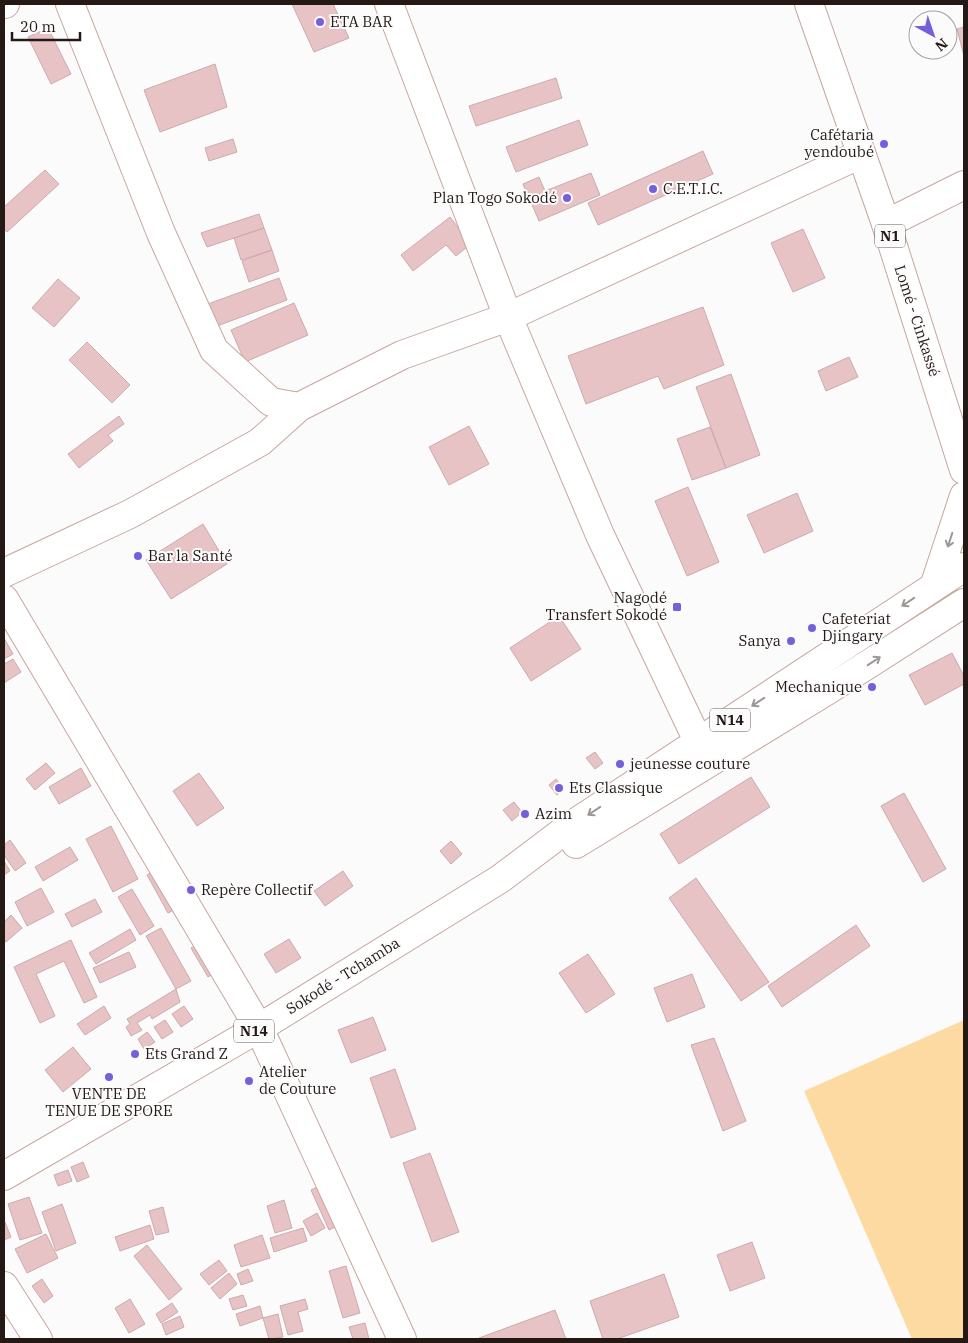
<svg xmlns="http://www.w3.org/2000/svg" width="968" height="1343" font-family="'IBM Plex Serif',serif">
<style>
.green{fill:#fedaa3}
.building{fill:#e7c3c5;stroke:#cdaaac}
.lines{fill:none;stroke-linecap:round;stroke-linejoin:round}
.minor-casing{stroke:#c7a69e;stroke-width:30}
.major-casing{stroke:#c7a69e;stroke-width:30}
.highway-casing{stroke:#c7a69e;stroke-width:30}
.minor{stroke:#fff;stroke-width:28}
.major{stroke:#fff;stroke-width:28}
.highway{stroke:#fff;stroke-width:28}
.oneway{stroke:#9d9896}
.poi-dot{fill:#765fda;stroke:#fbfbfb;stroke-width:2}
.labels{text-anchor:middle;stroke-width:4;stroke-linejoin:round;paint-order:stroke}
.shield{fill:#fbfbfb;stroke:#655d5b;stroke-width:1}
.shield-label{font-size:14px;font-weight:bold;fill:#251916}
.poi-label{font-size:15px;fill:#251916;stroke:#fbfbfb;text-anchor:start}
.street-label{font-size:15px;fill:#251916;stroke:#fbfbfb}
</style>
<rect width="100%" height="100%" fill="#fbfbfb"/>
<path class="green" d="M964,1020v319h-52l-108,-248z"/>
<path class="building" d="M292,4h41l16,34 -35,14z
M964,27v29l-7,-27z
M48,28l23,46 -20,10 -23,-47z
M215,64l12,43 -67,25 -16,-42z
M556,78l6,20 -86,28 -7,-20z
M579,120l9,25 -72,27 -10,-25z
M233,139l4,13 -28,9 -4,-13z
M703,151l10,23 -115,51 -10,-22z
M45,170l14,14 -52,48 -3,-4v-21z
M591,173l9,22 -61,26 -16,-37 16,-7 6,14z
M259,214l5,14 -57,19 -6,-14z
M450,217l21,27 -15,12 -10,-11 -33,26 -12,-16z
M264,228l8,22 -31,10 -7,-22z
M803,229l22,49 -32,14 -22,-49z
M272,250l7,21 -30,11 -7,-21z
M279,278l8,22 -70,26 -9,-22z
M58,279l22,19 -26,29 -22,-19z
M294,303l14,32 -63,27 -14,-32z
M703,307l21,58 -60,24 -6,-13 -72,28 -18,-48z
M87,342l43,43 -18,18 -43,-43z
M849,357l9,20 -32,14 -8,-20z
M731,374l29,81 -34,13 -30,-81z
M119,416l5,8 -16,11 5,6 -34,27 -11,-14z
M469,426l20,38 -40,21 -20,-38z
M710,427l16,41 -34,12 -15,-41z
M688,487l31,75 -32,14 -32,-75z
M797,493l16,38 -49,22 -17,-38z
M203,524l24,40 -56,35 -25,-39z
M559,616l22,33 -50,32 -21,-33z
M4,638l9,16 -9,5z
M952,653l12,23v8l-39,21 -16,-30z
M13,659l8,13 -17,11v-19z
M595,752l8,11 -8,6 -9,-11z
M46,763l9,10 -20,17 -9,-11z
M81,768l10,18 -32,18 -10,-17z
M199,773l25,35 -27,18 -24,-35z
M751,777l19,30 -91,57 -19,-30z
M556,779l8,10 -7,6 -8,-10z
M904,793l42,76 -23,13 -42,-76z
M514,802l8,10 -10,9 -9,-11z
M111,826l27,53 -25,13 -27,-53z
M10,840l16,23 -11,8 -11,-16v-10z
M451,841l11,13 -11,10 -11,-13z
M70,847l8,13 -35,21 -8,-14z
M4,861l6,10 -6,4z
M159,868l22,38 -13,7 -21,-38z
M343,871l10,15 -28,20 -11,-15z
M696,878l73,104 -28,19 -72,-103z
M41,888l13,24 -27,14 -12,-24z
M132,889l22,37 -14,9 -22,-38z
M95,899l7,13 -30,15 -7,-13z
M11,915l11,13 -16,14 -2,-3v-17z
M856,925l14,21 -88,61 -14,-21z
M161,928l30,53 -15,8 -30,-53z
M130,929l6,11 -40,24 -7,-11z
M289,939l12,19 -25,15 -12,-19z
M71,940l26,57 -13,6 -20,-42 -28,13 19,42 -15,7 -26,-56z
M203,941l17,29 -12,7 -17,-29z
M129,952l7,15 -36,16 -7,-15z
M588,954l27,40 -29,19 -27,-40z
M692,974l13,33 -38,15 -13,-34z
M176,989l4,13 -28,17 -2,-4 -13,8 5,7 -11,6 -5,-9 4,-3 -3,-5z
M104,1006l7,12 -26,17 -8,-11z
M184,1006l9,13 -12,8 -9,-13z
M373,1017l13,33 -35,13 -13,-33z
M165,1020l8,12 -11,7 -8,-12z
M147,1032l8,10 -11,7 -6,-10z
M714,1038l32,83 -23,10 -32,-86z
M73,1047l18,22 -28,23 -18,-22z
M395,1069l21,60 -25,9 -21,-60z
M430,1153l29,79 -27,10 -29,-79z
M83,1162l6,15 -12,5 -6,-15z
M68,1170l4,11 -14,5 -4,-11z
M323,1184l18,40 -12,6 -18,-40z
M29,1197l13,36 -22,7 -12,-36z
M284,1200l8,28 -17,5 -8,-27z
M62,1204l14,39 -20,8 -14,-39z
M163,1207l6,25 -13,3 -7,-24z
M317,1213l8,15 -14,8 -8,-15z
M4,1220l7,17 -7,3z
M150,1225l4,14 -34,12 -5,-14z
M303,1228l4,13 -33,11 -4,-14z
M46,1234l12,24 -31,15 -12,-24z
M262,1235l8,23 -29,9 -7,-22z
M752,1242l13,36 -35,13 -13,-36z
M147,1245l35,44 -13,11 -35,-44z
M219,1260l8,11 -18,14 -9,-11z
M346,1266l14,47 -17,5 -14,-47z
M248,1269l5,12 -12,4 -4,-11z
M229,1273l8,11 -17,15 -9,-11z
M664,1274l15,43 -62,22h-14l-13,-38z
M42,1279l11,17 -9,7 -12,-17z
M243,1295l4,11 -14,4 -4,-11z
M130,1299l15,25 -16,9 -14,-25z
M305,1299l3,10 -10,3 5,19 -15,4 -8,-29z
M172,1303l6,9 -17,11 -5,-9z
M260,1306l3,12 -23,8 -4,-12z
M555,1310l11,29h-87v-1z
M278,1314l5,23 -14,2 -6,-21z
M180,1316l4,11 -18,8 -4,-11z
M365,1323l4,16h-16l-4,-12z"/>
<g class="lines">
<defs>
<path id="minor" d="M4,4h1
M70,4l91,229 53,117 57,52 28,5
M389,4l119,313 92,218 98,206
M886,224l78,-39
M4,573l126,-59 130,-72 39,-35 103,-52 106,-38 353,-163
M4,599l255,429 143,311
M4,1286l34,53"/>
<path id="major" d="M576,844l252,-154 136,-87
M4,1176l255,-148 241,-149 69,-52 395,-260"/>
<path id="highway" d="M809,4l77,220 78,246
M935,584l29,-88"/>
</defs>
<use href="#minor" class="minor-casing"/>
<use href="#major" class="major-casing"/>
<use href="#highway" class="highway-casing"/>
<use href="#minor" class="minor"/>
<use href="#major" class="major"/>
<use href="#highway" class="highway"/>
</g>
<defs><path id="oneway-shaft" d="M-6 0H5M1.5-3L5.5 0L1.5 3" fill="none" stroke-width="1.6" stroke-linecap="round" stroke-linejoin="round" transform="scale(1.25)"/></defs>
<g class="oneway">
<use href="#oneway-shaft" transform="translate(950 540) rotate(108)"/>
<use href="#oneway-shaft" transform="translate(908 602) rotate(146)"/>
<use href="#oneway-shaft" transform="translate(874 661) rotate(-33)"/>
<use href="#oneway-shaft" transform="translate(758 702) rotate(147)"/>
<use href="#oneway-shaft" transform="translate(594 811) rotate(146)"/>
</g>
<g class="poi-dot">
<circle cx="320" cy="22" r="5"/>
<circle cx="884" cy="144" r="5"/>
<circle cx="653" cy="189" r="5"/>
<circle cx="567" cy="198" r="5"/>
<circle cx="138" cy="556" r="5"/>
<rect x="672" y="602" width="10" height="10" rx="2.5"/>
<circle cx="812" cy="628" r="5"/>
<circle cx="791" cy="641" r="5"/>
<circle cx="872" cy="687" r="5"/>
<circle cx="620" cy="764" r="5"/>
<circle cx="559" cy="788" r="5"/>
<circle cx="525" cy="814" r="5"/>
<circle cx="191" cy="890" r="5"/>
<circle cx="135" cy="1054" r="5"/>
<circle cx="109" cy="1077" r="5"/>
<circle cx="249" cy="1081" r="5"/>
</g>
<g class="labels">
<g class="shield">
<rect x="875" y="224.5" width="30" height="23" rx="4"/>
<rect x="710" y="708.5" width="40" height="23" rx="4"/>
<rect x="234" y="1019.5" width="40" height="23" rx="4"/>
</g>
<g class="shield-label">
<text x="890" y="241">N1</text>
<text x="730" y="725">N14</text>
<text x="254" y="1036">N14</text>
</g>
<g class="poi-label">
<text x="330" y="27">ETA BAR</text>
<text x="874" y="140" text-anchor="end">Cafétaria<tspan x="874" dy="17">yendoubé</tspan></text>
<text x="663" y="194">C.E.T.I.C.</text>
<text x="557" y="203" text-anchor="end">Plan Togo Sokodé</text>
<text x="148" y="561">Bar la Santé</text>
<text x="667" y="603" text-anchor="end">Nagodé<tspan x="667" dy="17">Transfert Sokodé</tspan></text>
<text x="822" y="624">Cafeteriat<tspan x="822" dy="17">Djingary</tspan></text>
<text x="781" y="646" text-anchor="end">Sanya</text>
<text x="862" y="692" text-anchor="end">Mechanique</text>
<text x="630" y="769">jeunesse couture</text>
<text x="569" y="793">Ets Classique</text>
<text x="535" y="819">Azim</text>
<text x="201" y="895">Repère Collectif</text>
<text x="145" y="1059">Ets Grand Z</text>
<text x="259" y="1077">Atelier<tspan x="259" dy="17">de Couture</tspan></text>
<text x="109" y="1099" text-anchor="middle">VENTE DE<tspan x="109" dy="17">TENUE DE SPORE</tspan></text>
</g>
<g class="street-label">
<text transform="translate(917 321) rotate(72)" y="5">Lomé - Cinkassé</text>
<text transform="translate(343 976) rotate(-32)" y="5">Sokodé - Tchamba</text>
</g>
</g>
<rect width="968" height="1343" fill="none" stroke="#251916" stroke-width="10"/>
<g transform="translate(933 35) rotate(140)"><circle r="24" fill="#fbfbfb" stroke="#a5a19f"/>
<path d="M0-4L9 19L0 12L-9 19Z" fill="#765fda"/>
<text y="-8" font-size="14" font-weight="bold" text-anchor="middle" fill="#251916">N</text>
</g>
<path d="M12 32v8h68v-8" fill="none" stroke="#251916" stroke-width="2.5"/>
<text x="20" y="32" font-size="15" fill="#251916" stroke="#fbfbfb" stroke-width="4" paint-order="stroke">20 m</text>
</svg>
